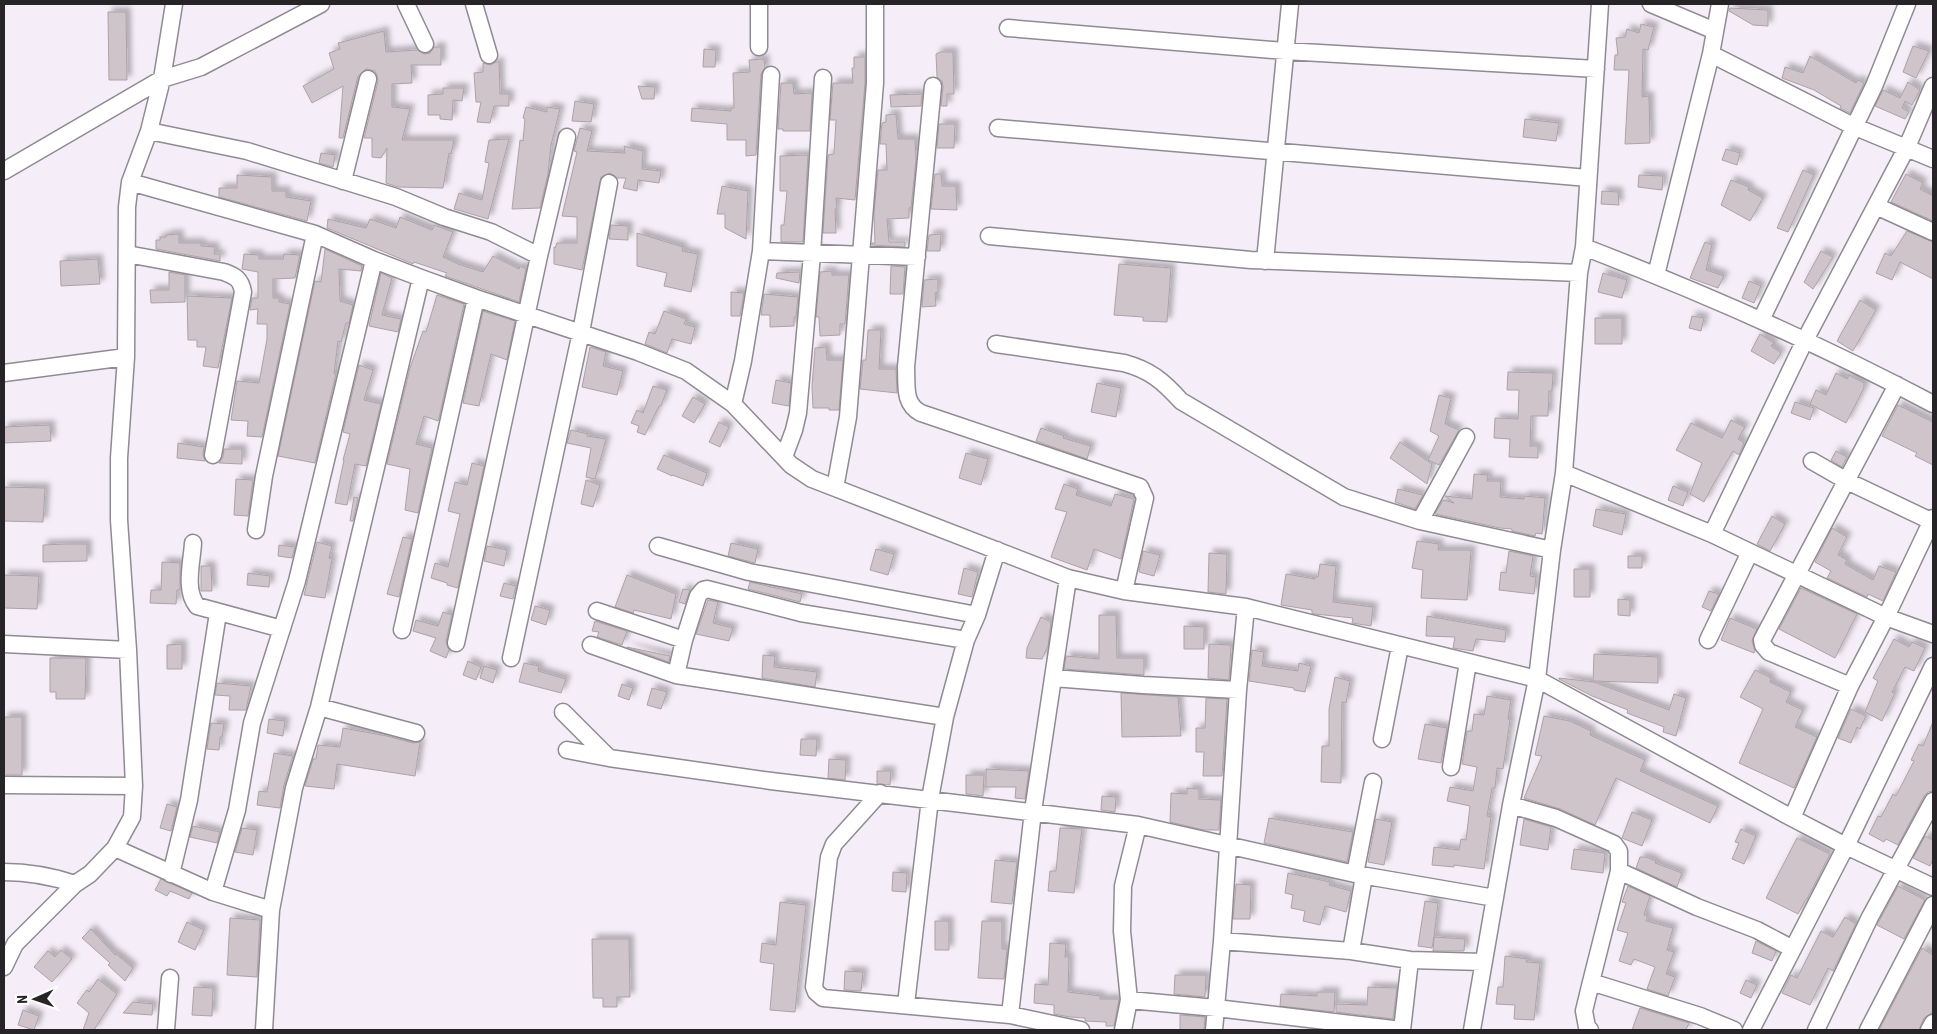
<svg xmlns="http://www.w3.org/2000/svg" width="1937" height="1034" font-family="'Roboto Condensed',sans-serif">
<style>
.building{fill:#cfc4c9;stroke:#ada2a7;filter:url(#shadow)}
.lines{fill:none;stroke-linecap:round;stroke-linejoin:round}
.minor-casing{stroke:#908a93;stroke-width:19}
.minor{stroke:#fff;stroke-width:16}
</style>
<defs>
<filter id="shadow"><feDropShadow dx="4.5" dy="-4.5" stdDeviation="2.5" flood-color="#0004"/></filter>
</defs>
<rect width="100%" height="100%" fill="#f5eef8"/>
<path class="building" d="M1730,8l38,2v16l-15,-1 -24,-14z
M108,12h18l1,68h-18z
M1641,24l13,3 -6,23 -5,-1 -1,48 7,-1 1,47 -25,1 4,-74h-15l1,-15h3l-2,-17 9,-1 2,-8 12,4z
M384,31l2,21 31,-2 8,4 5,-1 4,-6h7v18h-30l1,18 -20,1v23l18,2 -8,31h52l-3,14 -2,-1 -6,35 -45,-1 -12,-4 1,-35 -6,10 -9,-1v-19h-8l14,-57 -1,-5 -2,-5 -9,-2 -8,7 -15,62h-4l4,-52 -31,17 -9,-17 31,-17 -5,-16 11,-4 -2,-6z
M1913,46l16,5 -13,27 -13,-6z
M704,49l12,1 -1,17h-12z
M940,52h13l1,42h-7v12h-6l2,-20 -1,-5 -5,-4 -1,-23z
M1810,56l46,27 2,-3 6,3 -14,30 -10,-5 1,-2 -27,-16 -32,-12 3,-11 18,6z
M854,57h11v26l-10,117 -19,-2 1,11h-2l1,24h-13l5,-78 6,-1 2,-34h-6l3,-37h20l-1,-15h2z
M764,59l1,9 -4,6 -5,81 -10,1v-16h-19v-16l-36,-3 1,-13 39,3v-3h3l-1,-35 17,-1 -1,-12z
M496,62h3l1,32h9v12h-15l-4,17 -13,-1 4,-20h-5l-2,-29 9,-1v-9l8,2z
M1908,82l12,8 -8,15 -7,-4 -3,7 7,4 -4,7 -30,-13 8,-16 17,8z
M781,83h12l1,11 18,-1 -2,38h-27v-2h-5z
M638,86l17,1 -1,12h-12z
M443,88h21l-2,13 -9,-1 -1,20 -12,-1v-4h-12v-20l15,-1z
M922,94l-1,12 -30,1 -1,-12z
M575,101l19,3 -3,18 -19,-1z
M526,107l21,5v-5l13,2 -9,36 -3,29 -8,34 -28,1 8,-69 3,1 2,-22 -2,-1z
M896,114l2,25h17l1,21 -5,48h-2v10l-22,1 2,23h16v5l-33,-2v-2h3l-1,-30 4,-43h9l-1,-26h-6l2,-21 4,-1v-7z
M1525,119l34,4 -3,18 -33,-4z
M939,124h16l-1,24h-17z
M580,128l12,3 -5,20 38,2 -1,-7 19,5 -1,18 19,2 -2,12 -21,-3 -1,11 -14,-3 3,-10h-9l-7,-5 -9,4 -19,93 -28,-6v-17l1,1 2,-5h20v-26l-15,-1 15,-64 -3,-1z
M509,139l-21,80 -34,-10 5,-16 23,7 7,-37 -4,-1 4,-22z
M1726,149l14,4 -3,12 -15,-5z
M321,153l14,2 -2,12 -14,-4z
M808,155l-5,87h-22v-17h3l3,-34h-7v-35z
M1803,170l11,5 -26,57 -11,-4z
M935,174h6l1,12h14l1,24 -26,-1z
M1906,174l17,9 -3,6 13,7v25l-42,-19z
M237,175l35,2v14h14v6l25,4 -4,20 -88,-24v-9h18z
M1639,175l24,1 -1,14 -24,-3z
M1731,180l18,7 -1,3 15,8 -13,23 -29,-16z
M722,186l26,5 -2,48 -21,-11v-14h-8z
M1602,191l16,1 1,13 -18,-1z
M400,217l32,13 2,-5 19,7 -10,25 15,7 25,8 10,-16 26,13 1,-3 6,3 -7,33 -74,-26 2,-3 -33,-11 -1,2 -86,-36 1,-9 38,9 4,-9 26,9z
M611,225l17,1v14l-19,-1z
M1907,231l26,11v37l-33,-17 -8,18 -16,-7 9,-20 6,3z
M637,233l46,14 -1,4 16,3 -7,38 -27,-6 3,-13 -30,-7z
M179,234v9h22v3l14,1 -1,7h6v7l-64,-12v-9h4v-3h6v-2z
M941,234l-1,17h-13l2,-16z
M1705,242l7,3 -6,25 18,6 -6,12 -28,-10z
M325,249l37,17 -1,5 -22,-2 1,32 13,4 -4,18h-3l-5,19 -3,-1 -4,33h2l-21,89 -37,-7 37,-175 6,1z
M1821,251l12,6 -20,32 -9,-7z
M244,254l15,1v4h24l1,-5 16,1 -5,23 -22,1v19h6v4l11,2 -28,133 -15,-1 1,-15 -17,-1 6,-39 22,2 8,-44v-15h-10l1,-15 -8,1 2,-12h6v-26l-16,-3z
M98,259l2,25 -39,2 -1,-25z
M1119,264l52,4 -4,54 -24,-1v-4l-29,-2z
M891,266l14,1 -2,27h-13z
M832,271v4h17l-4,49h-5v11l-20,1 -1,-19h-3l4,-45z
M169,272l16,3v27l-34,1 -1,-13h19z
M800,272l-1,11 -23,-5 1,-5z
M381,273l11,5 -10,37 19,4 -3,13 -29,-6z
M1603,273l24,7 -5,18 -24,-6z
M938,279v13l-3,1 1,13 -14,1 2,-27z
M1749,281l12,5 -7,17 -12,-5z
M731,292l13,1 -4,23h-9z
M764,294l34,3 -2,20h-2v9l-24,1v-12h-9z
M437,295l27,9 -25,114 -1,3 -14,-5 -8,28 16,4 -14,65 -13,-3 5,-41 -23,-5 23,-96 13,-37 3,1z
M187,296l45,2 -14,70 -15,-2 3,-19h-9v-7h-9z
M1860,300l16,10 -23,41 -16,-10z
M483,311l32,10 -8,39 -16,-6 -12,52 -16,-3z
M664,311l22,8 -2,5 11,3 -4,17 -19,-5 -5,14 -22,-9 4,-12 6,2z
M1692,316l12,2 -3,13 -12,-3z
M1595,318h27v26h-27z
M868,330h13l-2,39h17l1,24 -37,-4 3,-29h3z
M1760,334l14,9 -3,3 10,7 -7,11 -23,-13z
M590,347l16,5 -3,14 20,5 -6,24 -35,-8z
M826,347l1,13h16l-4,50h-10v-2h-16l-1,-22 3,-38z
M359,365l14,5 -9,30 17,4 -15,62 -11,-2 -8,41 -12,-2 9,-43h-1l7,-26 -7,-2z
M1508,372l45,1 -1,18h-3l-1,25h-17l-1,30h8v12l-29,-1 1,-18 -16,-1 1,-20 23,1 1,-29h-12z
M1836,373l11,6 2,-4 15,8v5l-18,35 -36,-19 6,-14 10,5z
M776,380l15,3 -2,23 -17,-3z
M1097,383l24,5 -5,29 -25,-5z
M653,386l14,4 -6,16h-2l-14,29 -8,-3 2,-6 -8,-3 6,-13 6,3z
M1439,395l12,3 -6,26 14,6 -20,35 -11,-5 11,-24 -9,-5z
M693,397l12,7 -11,19 -12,-7z
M1795,402l19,6 -4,12 -19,-7z
M1898,405l35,17v43l-18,-9 2,-3 -35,-17z
M1731,420l14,7 -7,12 6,4 -5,12 -6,-4 -19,32 -10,19 -14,-8 12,-31 -26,-13 15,-27 31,15z
M719,422l10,5 -9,20 -11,-5z
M50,425l1,16 -47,2v-16z
M1041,428l23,8 -1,2 28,8 -4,13 -51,-18z
M571,430l17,4 -1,2 19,3 -11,40 -9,-2 5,-29 -24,-5z
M1400,442l32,22 -5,20 -37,-26z
M178,443l26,4 -1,7 2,7 -28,-3z
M224,449h18v15l-23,-1 4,-6z
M1836,451l11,6 -5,10 -11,-7z
M966,453l22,6 -7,26 -22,-7z
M664,455l43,18 -4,13 -31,-11v1l-15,-7z
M472,463l12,3 -26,122 -11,-3v-2l-16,-5 4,-15 13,4 12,-53 -12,-3 7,-29 12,3z
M1474,474l14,1 -1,6h14l-1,16 24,2v-3l21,2 -3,36 -6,-1 -1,3 -23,-5v-2l-12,-1 -65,-14 8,-14 11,3 -9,-7 27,3z
M236,479l17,1 -5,36 -14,-1z
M586,480l14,5 -7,22 -12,-3z
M1064,484l14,5 -2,6 35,11 4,-12 19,5 -13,60 -27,-10 -7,21 -36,-13 16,-45 -12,-3z
M1673,486l15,6 -5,14 -15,-6z
M4,487l41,1 -2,34 -39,-1z
M1398,489l25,6 -8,14 -20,-7z
M354,497l4,1 -5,23h-3z
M1596,509l30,5 -4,21 -29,-9z
M1772,516l13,8 -15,27 -13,-7z
M1832,528l15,9 -9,18 9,5 -2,4 28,16 6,-14 17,6 -13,29 -15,-7 -1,3 -40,-19 4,-7 -16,-9z
M403,537l9,2 -13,58 -12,-3z
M1417,541l22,3 -1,6h33l-4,50 -46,-2 2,-28 -11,-2z
M317,542l15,4 -3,12 3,1 -7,39 -21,-3z
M731,543l27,6 -3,14 -27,-7z
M66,544h21v17l-44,1v-17z
M279,545l16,2 -3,11 -14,-2z
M487,546l20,4 -3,16 -20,-5z
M876,549l18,5 -6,21 -18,-5z
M1143,551l17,4 -6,21 -15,-4z
M1509,551l24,5 -3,20 6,1 -2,17 -35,-4 2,-18 5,1z
M1209,553l18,1 -1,40 -18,-2z
M1628,556h14v12h-14z
M162,562l18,1v27h-3l-1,14 -26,-1 1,-13h10z
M1320,564l16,2 -3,36 40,5 -2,19 -19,-3 1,-5 -38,-4 -3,-1v-3l-31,-5 5,-31 29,5v-2h3z
M201,566h10l1,25h-11z
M964,568l14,4 -6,25 -14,-3z
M1574,569h16v28h-16z
M248,573l22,3 -1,11 -22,-2z
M4,575l35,1 -2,33 -33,-1z
M627,575l49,19 -5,25 -37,-9 -1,3 -18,-6z
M750,582l52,12 -2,8 -52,-13z
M504,583l12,3 -3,13 -13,-3z
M1801,588l56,26 -22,44 -56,-29z
M683,589l7,1 -5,14 -6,-2z
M1709,591l10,3 -8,17 -9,-4z
M1618,599l12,1v16l-12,-1z
M708,600l10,2 -5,21 20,5 -4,13 -33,-7z
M535,606l15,4 -4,15 -15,-5z
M443,612l9,3 -6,26 3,9 -3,8 -16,-7 6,-13 -23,-7 3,-11 22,6z
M1099,615h17l1,43h27v17l-80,-6 2,-13 33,3z
M1427,616l79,14 -1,12 -29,-3 -3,12 -20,-3 2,-11 -29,-1z
M1041,617l10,5 -3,24 -6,13 -16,-1 1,-10z
M1730,618l27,11 -5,12 3,10 -1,2 -33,-13z
M595,621l32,10 -5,14 -25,-8 2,-5 -7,-1z
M1184,626l20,1v22h-20z
M1894,639l15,8 3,-5 13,6 -11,23 -9,-4 -13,25 3,1 -13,28 -17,-9 13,-31 -5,-3z
M182,644v25h-15v-24z
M1209,644l22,1 -2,35 -21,-2z
M627,647l43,9 -1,6z
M1252,650l12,2 -2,14 36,5 1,-8 12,3 -6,26 -11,-2v-2l-45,-7z
M1594,654l64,3v26l-65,-2z
M763,655l12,1 -1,11 43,5 -2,15 -53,-9z
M50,658h36l-1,41h-29v-7h-6z
M468,661l13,6 -5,13 -13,-5z
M524,663l15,3 -1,5 28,8 -5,14 -42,-11z
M484,666l13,4 -4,13 -13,-5z
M1755,670l16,8 -1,4 21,10 -5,10 17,8 -8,17 22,10 -23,51 -55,-25 24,-54 -23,-12z
M1335,677l15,4 -4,22 -4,-1 -1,81 -20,-1 1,-36h7v-37z
M1559,678l35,4 75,28 5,-16 12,4 -10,38 -13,-4 1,-5 -37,-14 1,-3 -36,-14 -33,-17z
M217,683l34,3 -5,24h-17l1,-14 -15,-1z
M622,684l11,4 -4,12 -11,-4z
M652,688l15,4 -6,17 -14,-4z
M1121,693l57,4 3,39 -59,1z
M1487,696l24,4 -3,19 2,1 -7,49 -6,-1 -2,20h-3l-5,28 4,1 -7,52 -30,-4v2l-22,-2 2,-18 25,3 2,-11 5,1 4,-34 -23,-5 3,-14 23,4 4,-24 -15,-3 5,-33h5l2,-17 10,1z
M1206,698l21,1 -5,77h-19l1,-24h-8v-24h9z
M1851,709l15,7 -6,13 -3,-2 -6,16 -13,-5z
M1544,716l26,5 21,10 -1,4 55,25 -5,11 78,35 -8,17 -94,-45 -21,47 -35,-16 -36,-11 18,-42 -7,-1z
M4,717h18v58h-18z
M269,719l16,2 -2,15 -16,-3z
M1933,722v69l-5,1 -4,4 -26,49 -12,-6 -2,3 -15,-8 9,-18 3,1 12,-23 3,2 18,-35 -3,-1 8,-16 4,2z
M211,723l13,1 -2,13h-2l-1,13 -12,-1z
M1425,724l22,4 -6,35 -23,-4z
M343,728l44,8 26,7 7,-1 -5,34 -78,-12 -3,25 -29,-3 8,-27h3l2,-14 22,2z
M801,739h16l-1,17 -16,-1z
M274,753l19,3 -9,29 -4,23 -23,-3 2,-14 8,1z
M829,759l17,1 -1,20 -17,-2z
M986,769l43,2 -4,28 -10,-1 1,-11h-30z
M877,771h14l-1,14 -13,-1z
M966,775h18l-1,21 -17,-2z
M1187,788l12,1v10l22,1 -2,30h-15l-34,-8 1,-29 16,1z
M1102,796l14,1 -1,15 -14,-2z
M167,804l10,3 -6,24 -11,-3z
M1632,812l20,8 -10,26 -20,-8z
M1269,818l84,14 -6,30 -83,-19z
M1376,819l16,3 -8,43 -16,-3z
M1524,819l27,8 -3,23 -28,-5z
M193,826l27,6 -3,11 -27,-6z
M242,828l15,2 -4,25 -18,-3z
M1060,828l22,1 -8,64 -26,-2 2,-20h6z
M1741,829l15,7 -12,28 -12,-5 7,-16 -4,-1z
M1925,836l8,4v19l-3,7 -17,-8z
M1797,838l33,16 -23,45h-1l-8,15 -32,-16z
M1574,849l31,4 -2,20 -32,-4z
M1640,857h6l10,4 -1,2 27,10 -5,14 -41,-19z
M995,860l22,2 -5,42 -21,-2z
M893,872l14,1 -1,19 -14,-1z
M1288,873l42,9 -1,3 22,6 -5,21 -21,-6 -5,19 -17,-4 2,-10 -14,-3 2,-13 -8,-2z
M161,879l31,14 -3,6 -19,-8 -3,5 -12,-6z
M1236,884l15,1 -1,34h-17z
M1628,886l22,10 -6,19 4,1 -2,5 27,7 -6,22 7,2 -8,22 9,3 -7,19 -21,-7 8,-22 -21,-8 -3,6 -12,-4 9,-28 -11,-3 9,-27 -4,-1z
M1898,886l27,14 -21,39 -27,-14z
M1425,901l13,2 -4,34 31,2 -1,12h-31l1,-14 -2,11 -14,-2z
M780,902l26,3 -11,107 -25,-2 4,-46 -14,-2 2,-19 14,2z
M1845,917l11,7 -23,47 -5,-3 -18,37 -28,-12 9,-18 6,3 24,-47 12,6z
M230,918l30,2 -3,57 -30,-2z
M935,921h14v29h-14z
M982,921h20v28h5l-3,30 -26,-1z
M187,922l17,8 -9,20 -17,-8z
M91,929l24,26 1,-1 17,14 -8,13 -17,-16 2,-2 -28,-25z
M592,939h37l1,58h-13v10h-14v-9h-10z
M1756,941l20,10 -4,10 -20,-8z
M1050,943l16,1 -1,13h4l-1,35 32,4v3h19l-5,27h-8v-4l-21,-1v-3l-15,-1 -16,-3v-9l-20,-2 1,-19 13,1z
M1922,948l11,7v57l-9,6 -5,12h-40z
M61,950l11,9 -20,23 -18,-15 14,-16 7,6z
M1505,956l22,3 -1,3 14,1 -6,57 -20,-1 1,-14 -19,-1 2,-17h5z
M845,971l18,1 -2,19 -17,-1z
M1175,975h31l-1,22 -31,-3z
M98,979l19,15 -23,36h-11l6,-17 -12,-10 10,-13 2,2z
M1746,980l11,5 -6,13 -11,-5z
M194,987l19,1 -1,28 -20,-1z
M1368,987l29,1 -4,31 -57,-7v-8l31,1z
M1317,992h18l-1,20 -54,-6 1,-12 36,2z
M133,1002l20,2 -1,11 -29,-2z
M1640,1008l49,15 -3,7h-54z
M23,1010l16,6 -5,14 -16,-5z
M1180,1015l25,2 -1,13h-24z"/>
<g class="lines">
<defs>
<path id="minor" d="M406,4l19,40
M474,4l15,51
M759,4v43
M1600,4l-16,243 -5,26 -15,200 148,61 174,83 47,17
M1651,4l64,27
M1008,28l277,23 311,18
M1711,54l142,72 80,33
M933,86l-27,281c1,18 -3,37 15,46l219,74 5,11 -21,93
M998,128l590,50
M149,131l98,20 149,46 48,20 47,15 48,24
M4,171l158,-92 39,-12 120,-63
M343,181l25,-102
M130,182l185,52 59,26 47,18 55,20 162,54 48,19 47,33 58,61 21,14 256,99 56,13 122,16 291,72 255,139 54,28 87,41
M1876,206l57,26
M989,236l262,24 328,13
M1584,247c119,46 236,97 349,157
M761,251l156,6
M127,254l97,18c11,4 17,7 19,20l-30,163
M1265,261l25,-257
M1656,275l55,-221 9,-50
M1761,320l113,-234 33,-82
M996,344l128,19c26,7 39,18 57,38l163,96 76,24 132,29
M4,373l122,-16
M733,404l10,-43 18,-110 10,-176
M784,457l10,-27 4,-17 14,-159 11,-176
M1812,461l35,20 86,41
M835,488l13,-71 13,-162 14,-172v-79
M1420,521l46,-84
M256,530l8,-54 51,-242
M1712,534l93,-194 102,-193 26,-61
M193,543c-1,19 -9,47 4,63l85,23
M658,546l91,26 228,43
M597,611l87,29
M402,630l74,-332
M1708,640l42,-88
M456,643l83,-387 28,-119
M4,644l124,6
M591,645l85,30 8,-35 14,-44 5,-6 4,-1 94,24 165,27
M511,658l70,-326 28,-149
M676,675l269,42
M1053,678l90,7 95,5
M1850,686l-81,-34 -6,-7 -1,-5 135,-255
M319,707l97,26
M563,712l46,46
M1382,739l18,-93
M567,750l42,8 162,23 367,44 217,49 140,24
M1451,767l17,-105
M4,785l130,1
M880,793l-46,51 -5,13 -15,130 2,5 7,6 187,17 71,15
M1511,805l45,13 58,26 5,7v20l-28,111 109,34 34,14
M1792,818l58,-132 36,-69 47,-99
M115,848l98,44 58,18
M1619,871l78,36 60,23 36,19
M4,872c25,0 47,4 71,12
M171,874l18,-74 29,-187
M1355,874l18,-92
M213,892l24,-82 15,-87 45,-142 77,-321
M1222,941l129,10 59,9 73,2
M1351,951l13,-75
M4,967l11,-23 60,-60 15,-10 25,-26 17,-31 2,-31 -6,-136 -9,-130v-62l7,-101 1,-150 3,-25 19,-51 13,-52 12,-75
M1129,1000l87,8 186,22
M906,1004l24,-205 15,-82 21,-77 11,-25 20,-65
M1010,1015l23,-204 35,-233
M166,1030l4,-52
M264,1030l7,-120 23,-122 25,-81 102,-429
M1123,1030l6,-30 -7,-69 1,-45 15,-61
M1214,1030l8,-89 16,-251 8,-83
M1402,1030l8,-70
M1472,1030l39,-225 26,-126 15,-129 12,-77
M1590,1030l-3,-3 -3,-16 7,-29
M1751,1030l95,-184 87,-180
M1816,1030l54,-113 63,-116
M1868,1030l65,-125
M1929,1030l4,-7"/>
</defs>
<use href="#minor" class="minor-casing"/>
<use href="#minor" class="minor"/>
</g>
<rect width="1937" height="1034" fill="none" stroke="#262427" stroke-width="10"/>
<g transform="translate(35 999) rotate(268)" stroke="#ffffff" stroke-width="4" paint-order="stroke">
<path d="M0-4L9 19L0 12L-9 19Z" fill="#262427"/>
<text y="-8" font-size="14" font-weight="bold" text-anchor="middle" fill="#262427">N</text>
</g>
</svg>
